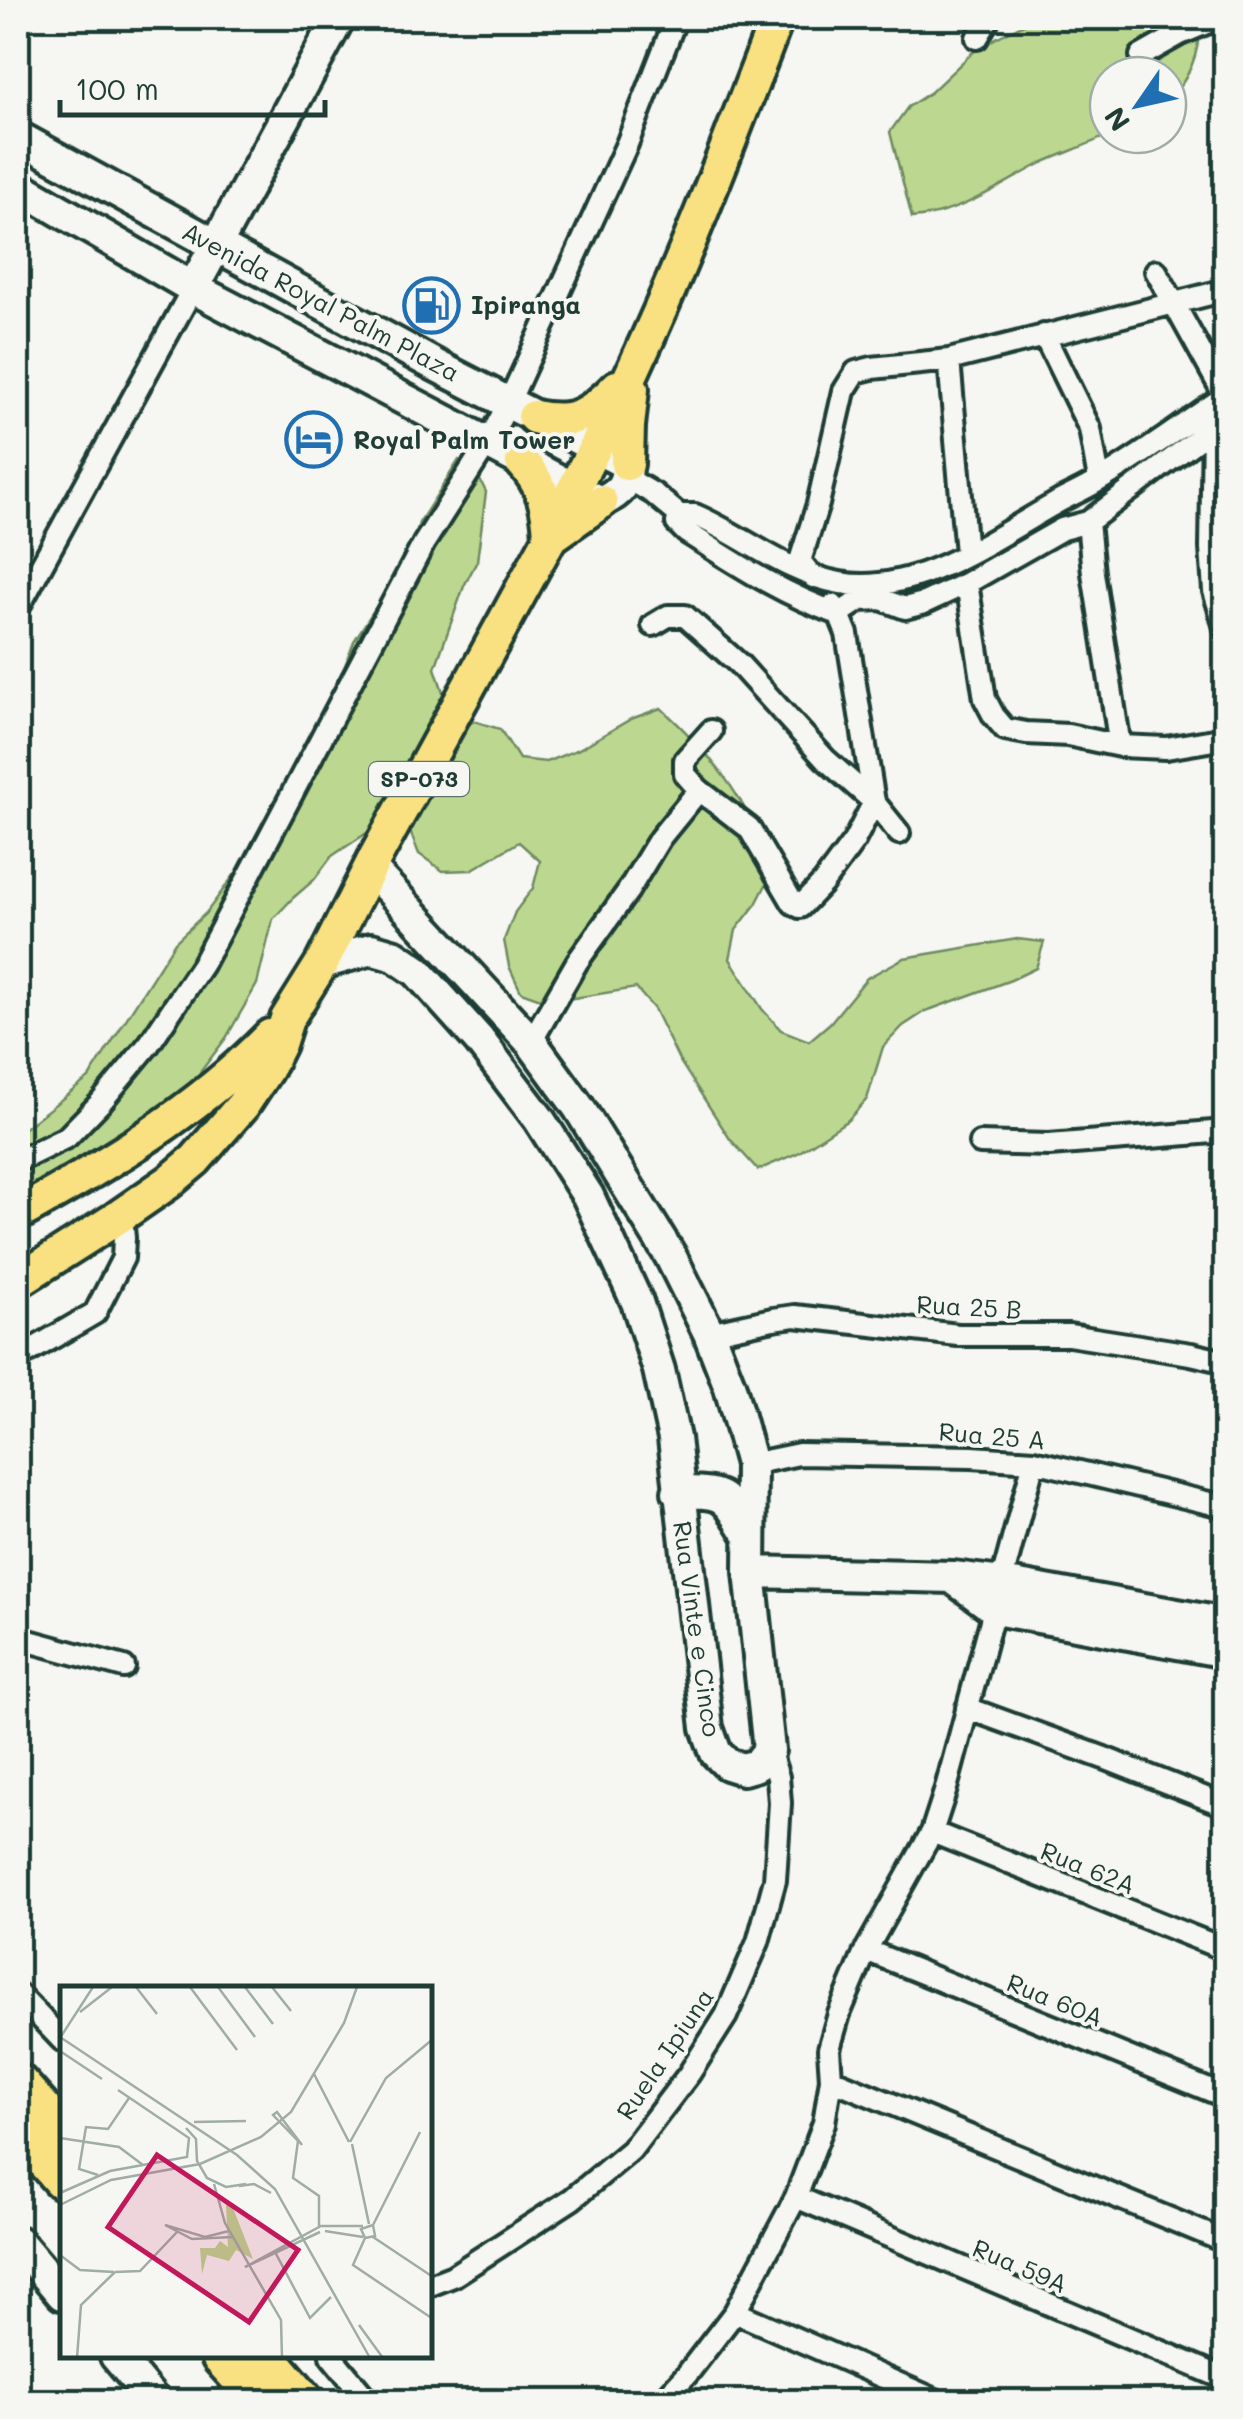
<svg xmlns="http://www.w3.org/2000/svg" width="1243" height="2419" font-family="Mali,sans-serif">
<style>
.green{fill:#bcd890;stroke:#6e8a62;stroke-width:2.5}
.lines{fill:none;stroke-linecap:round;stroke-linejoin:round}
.street-casing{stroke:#1f3d34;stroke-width:28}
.secondary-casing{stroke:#1f3d34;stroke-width:38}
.primary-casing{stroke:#1f3d34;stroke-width:40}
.highway-casing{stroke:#1f3d34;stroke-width:48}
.street{stroke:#f6f6f2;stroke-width:20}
.secondary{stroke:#f6f6f2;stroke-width:30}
.primary{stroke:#f9e181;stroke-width:32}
.highway{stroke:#f9e181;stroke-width:40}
.labels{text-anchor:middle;stroke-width:8;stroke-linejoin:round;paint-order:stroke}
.shield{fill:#f6f6f2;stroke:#60746d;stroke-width:2.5}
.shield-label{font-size:22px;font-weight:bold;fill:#1f3d34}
.street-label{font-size:25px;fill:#1f3d34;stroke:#f6f6f2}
.poi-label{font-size:25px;font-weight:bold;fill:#1f3d34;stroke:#f6f6f2;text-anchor:start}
.inset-road{fill:none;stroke:#a0aca6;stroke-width:2.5}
.view{fill:#c2185b;fill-opacity:0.15;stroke:#c2185b;stroke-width:5}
.inset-edge{fill:none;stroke:#1f3d34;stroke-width:5}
</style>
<rect width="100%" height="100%" fill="#f6f6f2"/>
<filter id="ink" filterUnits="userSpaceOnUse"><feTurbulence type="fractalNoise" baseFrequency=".01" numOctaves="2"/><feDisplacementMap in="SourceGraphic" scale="20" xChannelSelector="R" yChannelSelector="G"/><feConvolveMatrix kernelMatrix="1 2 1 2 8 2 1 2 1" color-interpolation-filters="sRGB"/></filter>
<g filter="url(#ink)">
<path class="green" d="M1036,18h163c2,31 -9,60 -31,83v-26h-60v60c-22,11 -44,18 -66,28 -41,21 -83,52 -130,55l-22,-86 18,-25 23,-15 41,-39 24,-15z
M459,460l13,4 14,28 -9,69 -13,25 -29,82 9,27 21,32 9,-6 26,8 19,30 27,3 33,-13 52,-30 30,-11c34,31 68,69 89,110 9,19 13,42 19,61l-13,25 -20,26 -6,29 32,50 19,21 28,11 21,-18 37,-45 37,-20 113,-19 27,3 -8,26 -25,12 -85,31 -23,15 -20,21 -16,52 -19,21 -50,33 -40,17 -28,-31 -51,-79 -25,-51 -18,-21 -87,14 -28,-10 -12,-26 -5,-26 11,-28 18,-24 7,-27 -21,-19 -48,28 -28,1 -24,-17 -12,-30 -28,1 -47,31 -18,24 -21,18 -20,21 -16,65 -31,54 -25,33 -11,28 -172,105v-71l71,-55 86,-136 31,-29 71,-96 55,-115 22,-61 56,-87 9,-31z"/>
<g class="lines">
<defs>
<path id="street" d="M977,38l12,-20
M1141,56l39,-22 38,-16
M1156,271l69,125
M1044,335l46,94 9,51
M949,360l17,193
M1226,396c-43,28 -84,60 -128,85 -13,8 -27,14 -40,21 -63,35 -142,95 -218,81 -53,-9 -96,-47 -145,-68h-16l-2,8 9,9c49,31 97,63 153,82l21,-14 21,-1 24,9 19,-5 43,-20 95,-54 26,-7 125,-94 13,-6
M1213,428l-2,120 3,43 12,40
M627,478l27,16 25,21
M1088,522l5,51 27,173
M813,577l-13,-16 18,-57 26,-113 12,-19 16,-4 77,-8 277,-70
M967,583l18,116 9,17 11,13 21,4 42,2 52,11 46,2 60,-10
M18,608l175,-320
M653,625l15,-9h17l54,48 86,95 49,43 25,31
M711,731l-26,29v14l14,16 50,38 44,75 7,4 23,-24 31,-42 20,-39 -27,-168 -8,-20 -6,-9
M531,1042l46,-80 51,-71 32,-53 39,-48
M980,1143l69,2 177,-14
M18,1161l49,-24 34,-35 48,-58 53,-79 222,-422 63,-99 21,-40 119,-260 49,-126
M709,1333l64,-14 22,-3 163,19h111l122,19 35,8
M18,1358l77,-45 28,-55 1,-20 -1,-10 -6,-10
M751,1464l48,-10 173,3 62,4 192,46
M18,1638l106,29
M967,1708l137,50 122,48
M932,1832l294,118
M866,1950l360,147
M18,1994l44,46
M831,2079l395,163
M796,2197l430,182
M430,2285l23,-9 119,-77 59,-49 58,-76 37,-58 32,-74 17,-62 5,-77 -2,-26 -9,-27
M735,2312l205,90
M331,2356l38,46
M661,2402l27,-29 47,-61 61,-115 28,-74 7,-44 -2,-30 10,-35 27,-64 66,-118 13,-40 89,-331"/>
<path id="secondary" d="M18,137l417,228 192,99c0,22 -7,28 -26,38l-9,-4 -399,-210 -175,-102
M193,288l146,-270
M322,963l49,-14 24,7 22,15 62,69 60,79 49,77 49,106 22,68 15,68 33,290 9,25 11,11 16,5 14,-4 12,-15 -19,-178 1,-108 -21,-77 -21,-54 -39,-78 -91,-147 -48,-66 -161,-174
M678,1492c50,0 46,3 72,44
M750,1572l203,5 49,6 224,41
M953,1578l42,31 231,43
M18,2242l44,52
M116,2356l39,46"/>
<path id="primary" d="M534,417c39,8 56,-2 83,-30
M522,462c21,23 27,45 28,76
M627,464l1,-38 4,-37
M550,538l51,-36
M18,1214c90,-50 179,-103 252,-178
M18,1281l99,-63 52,-36 26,-22 48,-55 23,-35 13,-26 8,-25 35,-56 54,-107 174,-318c26,-58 59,-113 85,-172 53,-114 97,-231 142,-348"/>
<path id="highway" d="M18,2085l44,49
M18,2127l44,51
M222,2356l42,46
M264,2356l40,46"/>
</defs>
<use href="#street" class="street-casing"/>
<use href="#secondary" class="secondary-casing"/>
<use href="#primary" class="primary-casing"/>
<use href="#highway" class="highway-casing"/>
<use href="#street" class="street"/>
<use href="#secondary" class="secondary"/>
<use href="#primary" class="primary"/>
<use href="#highway" class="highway"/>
</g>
</g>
<defs>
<symbol id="fuel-ring" viewBox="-11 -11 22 22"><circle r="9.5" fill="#f6f6f2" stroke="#1f6fb2" stroke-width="1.5"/><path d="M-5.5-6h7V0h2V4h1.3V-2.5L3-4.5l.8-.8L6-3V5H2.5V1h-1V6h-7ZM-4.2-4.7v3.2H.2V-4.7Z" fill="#1f6fb2"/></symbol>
<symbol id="hotel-ring" viewBox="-11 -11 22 22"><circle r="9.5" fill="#f6f6f2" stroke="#1f6fb2" stroke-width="1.5"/><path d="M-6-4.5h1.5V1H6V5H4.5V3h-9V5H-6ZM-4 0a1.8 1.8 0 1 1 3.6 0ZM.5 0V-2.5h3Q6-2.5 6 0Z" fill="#1f6fb2"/></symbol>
</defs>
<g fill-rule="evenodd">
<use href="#fuel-ring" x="400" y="274" width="63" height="63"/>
<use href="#hotel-ring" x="282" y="408" width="63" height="63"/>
</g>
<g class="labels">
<rect class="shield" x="369" y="762" width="100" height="34" rx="8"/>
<g class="shield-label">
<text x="419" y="787">SP-073</text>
</g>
<g class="street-label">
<text transform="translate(321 302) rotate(28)" y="9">Avenida Royal Palm Plaza</text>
<text transform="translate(969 1307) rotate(3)" y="9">Rua 25 B</text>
<text transform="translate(992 1436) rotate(5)" y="9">Rua 25 A</text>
<text transform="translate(697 1629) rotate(82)" y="9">Rua Vinte e Cinco</text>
<text transform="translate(1088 1868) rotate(22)" y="9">Rua 62A</text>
<text transform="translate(1055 2000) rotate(22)" y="9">Rua 60A</text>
<text transform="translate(665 2054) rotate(-56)" y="9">Ruela Ipiuna</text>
<text transform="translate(1020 2266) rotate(23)" y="9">Rua 59A</text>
</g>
<g class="poi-label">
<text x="471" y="314">Ipiranga</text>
<text x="353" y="449">Royal Palm Tower</text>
</g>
</g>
<g transform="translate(60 1986)">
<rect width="372" height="372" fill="#f6f6f2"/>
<path d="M171,217l22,56 -17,-9 -7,11 -22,-6 -5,19 -2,-26h15l5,-7 8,6 -2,-42z" fill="#bcd890"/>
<path class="inset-road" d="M76,1l21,27M130,1l47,63M158,1l37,50M185,1l28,37M212,1l19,24M20,26l32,-25M0,51l177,118 38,34 95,169M0,52l33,-51M0,65l42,28M254,88l35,68M134,136l52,-1M126,142l10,11 1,22 10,17 19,9 20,-3M0,152l59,9 24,18M290,156l36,-64 47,-39M292,158l17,80M242,159l-25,-33 -4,3 25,26 -5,37 26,18v31M38,189l-19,-6 7,-42 22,2 21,-31M154,198l11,39 56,97 1,38M179,200l15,-2 17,9M0,207l50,-22 77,-14 2,-19 -71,-48M0,219l51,-25 89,-16 61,-27 30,-25 53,-89 13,-36M313,239l47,-93M169,245l-24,6 -40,-12 27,14 41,-2M265,245l38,6M260,246l-75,35 76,-41h42M313,251l60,40M305,252l10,-2 -2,-11 -12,4 4,9 -12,27 80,54M215,266l35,66 21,-21M0,269l20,15 34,2M55,286l25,-1 37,-39M299,339l24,33M17,372l4,-53 34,-33"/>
<path class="view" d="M97,169l141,95 -49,72 -141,-95z"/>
<rect width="372" height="372" class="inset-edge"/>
</g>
<rect width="1243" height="2419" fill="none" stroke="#f6f6f2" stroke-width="60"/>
<rect x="30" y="30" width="1183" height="2359" fill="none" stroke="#1f3d34" stroke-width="4" filter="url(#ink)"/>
<g transform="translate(1138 105) rotate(236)"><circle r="48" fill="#f6f6f2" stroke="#a0aca6" stroke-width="2.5"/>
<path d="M0-8L18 38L0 25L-18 38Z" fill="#1f6fb2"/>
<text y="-15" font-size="28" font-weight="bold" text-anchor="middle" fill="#1f3d34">N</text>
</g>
<path d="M60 100v15h265v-15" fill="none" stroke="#1f3d34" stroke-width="5"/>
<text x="75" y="100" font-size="30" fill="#1f3d34" stroke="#f6f6f2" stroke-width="8" paint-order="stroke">100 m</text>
</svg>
